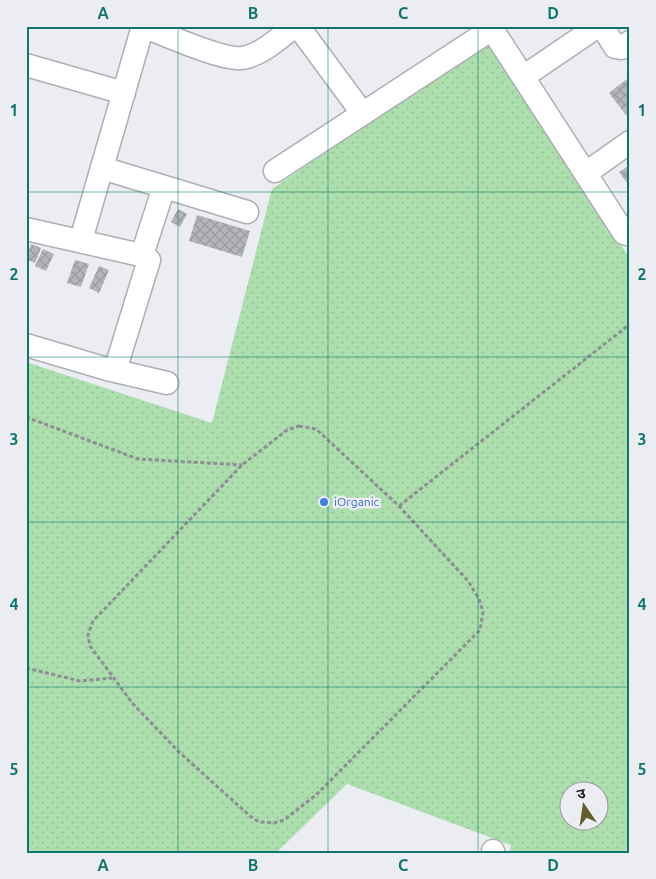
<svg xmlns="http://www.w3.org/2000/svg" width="656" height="879" font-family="Ubuntu,'Noto Sans Devanagari',sans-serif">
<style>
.park{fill:url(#park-dots);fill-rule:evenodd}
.building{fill:url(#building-cross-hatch)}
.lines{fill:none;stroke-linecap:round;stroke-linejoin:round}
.minor-casing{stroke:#adafb4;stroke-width:25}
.path{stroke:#8d8e93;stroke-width:3;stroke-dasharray:4 2.5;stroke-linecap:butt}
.minor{stroke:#fff;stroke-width:22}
.grid{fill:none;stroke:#0f766e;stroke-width:1;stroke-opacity:0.55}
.shop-dot{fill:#3f7fe0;stroke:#ebedf3;stroke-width:2}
.labels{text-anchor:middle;stroke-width:5;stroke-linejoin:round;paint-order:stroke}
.shop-label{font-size:12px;fill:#366cbe;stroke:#ebedf3;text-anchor:start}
.neatline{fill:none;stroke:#0f766e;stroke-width:2}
.grid-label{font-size:16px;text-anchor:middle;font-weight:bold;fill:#0f766e}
</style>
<defs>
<pattern id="park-dots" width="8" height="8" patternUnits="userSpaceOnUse" patternTransform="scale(1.25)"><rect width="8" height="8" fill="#acdfad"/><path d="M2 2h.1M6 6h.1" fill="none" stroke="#93bf94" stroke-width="1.8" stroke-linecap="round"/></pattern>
<pattern id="building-cross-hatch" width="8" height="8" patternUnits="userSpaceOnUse" patternTransform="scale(1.25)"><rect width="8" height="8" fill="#b3b5ba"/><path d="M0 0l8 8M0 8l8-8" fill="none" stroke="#999b9f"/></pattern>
</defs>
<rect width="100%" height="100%" fill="#ebedf3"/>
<path class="park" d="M490,41l137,213 3,-2v601h-121l2,-8 -164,-61 -71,69h-250v-491l186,61 60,-234zM568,792h30v30h-30z"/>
<path class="building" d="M627,79l3,3v30l-4,3 -17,-22z
M630,165v22l-11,-15z
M178,209l9,5 -7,13 -9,-5z
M197,215l53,16 -8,26 -53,-16z
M31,244l10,4 -6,15 -9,-4z
M43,249l11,5 -8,17 -11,-5z
M75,260l14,4 -8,23 -14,-4z
M99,266l10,4 -10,23 -10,-5z"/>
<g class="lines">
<defs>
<path id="minor" d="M143,26c20,8 81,35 99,32 20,-3 38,-21 53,-32
M298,26l65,88
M490,26l134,207 6,2
M602,26l13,21 6,1 9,-6
M26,65l98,28
M523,77l75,-51
M102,168l145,44
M275,171l217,-142
M586,173l44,-31
M26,229l119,27 4,4 -32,104 -4,5
M81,240l62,-214
M142,255l22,-68
M26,345l81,24 60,14
M493,853v-2"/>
</defs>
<use href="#minor" class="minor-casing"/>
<path class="path" d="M26,417l112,42 104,6
M299,426l17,3 83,77 69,75 11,18 4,13 -3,18 -164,165 -32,25 -10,3 -15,-1 -9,-6 -71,-64 -46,-48 -43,-58 -2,-11 5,-14 149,-156 45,-35z
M399,506l231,-182
M26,668l54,13 32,-3"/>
<use href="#minor" class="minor"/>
</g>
<path class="grid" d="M178,26v827M328,26v827M478,26v827M26,192h604M26,357h604M26,522h604M26,687h604"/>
<circle class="shop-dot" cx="324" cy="502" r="5"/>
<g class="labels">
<g class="shop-label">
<text x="334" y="506">iOrganic</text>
</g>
</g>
<rect width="656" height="879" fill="none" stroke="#ebedf3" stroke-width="55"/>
<g transform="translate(584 806) rotate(347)"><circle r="24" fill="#ebedf3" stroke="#96989c"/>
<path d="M0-4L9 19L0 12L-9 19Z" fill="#625f2c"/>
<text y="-8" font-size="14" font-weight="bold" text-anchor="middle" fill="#17181a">उ</text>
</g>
<rect x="28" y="28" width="600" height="824" class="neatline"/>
<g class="grid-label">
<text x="103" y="19">A</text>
<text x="253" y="19">B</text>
<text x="403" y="19">C</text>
<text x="553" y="19">D</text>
<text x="14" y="116">1</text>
<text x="642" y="116">1</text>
<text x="14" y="280">2</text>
<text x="642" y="280">2</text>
<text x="14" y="445">3</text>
<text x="642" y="445">3</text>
<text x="14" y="610">4</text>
<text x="642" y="610">4</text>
<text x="14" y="775">5</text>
<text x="642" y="775">5</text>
<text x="103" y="871">A</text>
<text x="253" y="871">B</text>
<text x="403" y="871">C</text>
<text x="553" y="871">D</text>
</g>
</svg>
